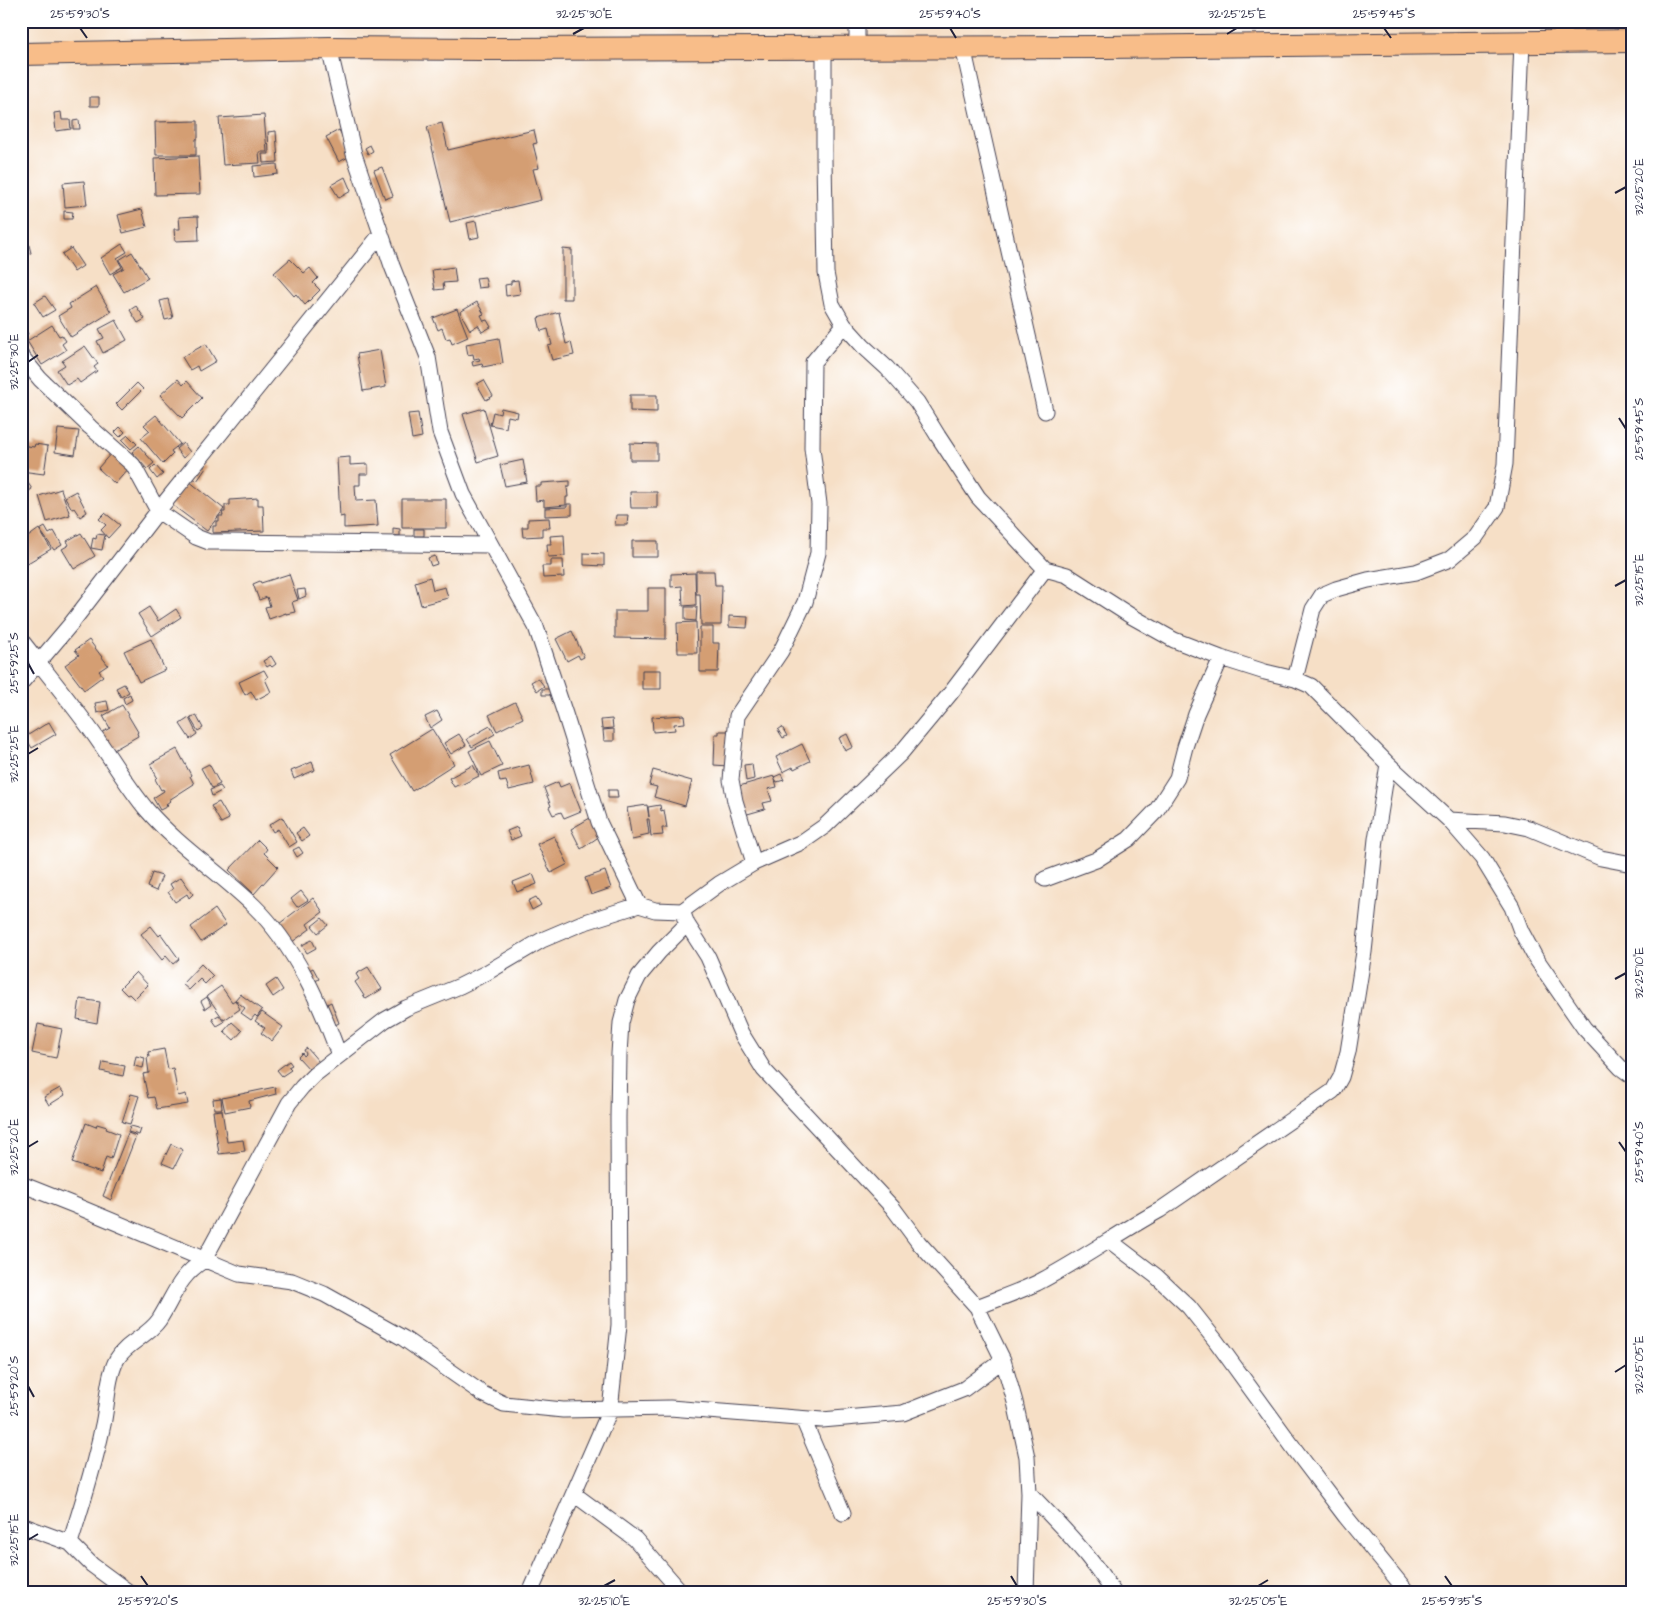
<svg xmlns="http://www.w3.org/2000/svg" width="1653" height="1614" font-family="'Architects Daughter',sans-serif">
<style>
.building{fill:#d49e73}
.lines{fill:none;stroke-linecap:round;stroke-linejoin:round}
.minor-casing{stroke:#423e50;stroke-width:17}
.primary-casing{stroke:#423e50;stroke-width:24}
.minor{stroke:#fff;stroke-width:15}
.primary{stroke:#f8bd89;stroke-width:22}
.ticks{fill:none;stroke:#22223b;stroke-width:2}
.neatline{fill:none;stroke:#22223b;stroke-width:2}
.ticks-label{font-size:12px;text-anchor:middle;fill:#22223b}
</style>
<rect width="100%" height="100%" fill="#fff"/>
<filter id="ink" filterUnits="userSpaceOnUse"><feTurbulence type="fractalNoise" baseFrequency=".02" numOctaves="2"/><feDisplacementMap in="SourceGraphic" scale="10" xChannelSelector="R" yChannelSelector="G"/><feConvolveMatrix kernelMatrix="1 2 1 2 8 2 1 2 1" color-interpolation-filters="sRGB"/></filter>
<filter id="wash" filterUnits="userSpaceOnUse"><feTurbulence type="fractalNoise" baseFrequency=".0096" numOctaves="4" result="noise"/><feDisplacementMap in="SourceGraphic" scale="20" xChannelSelector="R" yChannelSelector="G"/><feGaussianBlur stdDeviation="1.12" result="paint"/><feColorMatrix in="noise" values="0 0 0 0 0 0 0 0 0 0 0 0 0 0 0 0 0 1.4 0 .05"/><feComposite in="paint" operator="in"/></filter>
<g filter="url(#wash)">
<rect width="100%" height="100%" fill="#f6dfc6"/>
<g id="blocks">
<path class="building" d="M90,97h9v9h-9z
M61,112l1,8h8l1,9 -15,2 -2,-18z
M264,115l3,37h-8l1,11 -37,2 -4,-47z
M79,120l1,9h-7v-8z
M198,121v17l-2,1v16h-40l-1,-33z
M442,123l6,27 86,-20 3,13 -4,1 6,24 -6,1 8,31 -91,22 -23,-95z
M339,130l13,25 -13,7 -13,-25z
M276,131l2,31 -15,1 -1,-9h7l-1,-22z
M370,145l3,6 -5,3 -3,-6z
M198,156l2,38 -45,1 -1,-37z
M277,164l1,10 -24,3 -1,-11z
M382,167l11,29 -8,3 -11,-29z
M345,177l6,14 -12,7 -8,-13z
M84,181l3,24 -22,2 -2,-24z
M142,209l5,18 -24,6 -5,-18z
M64,211l9,1 -1,7h-8z
M198,216l1,24 -24,1 -1,-12h6l-1,-12z
M476,221l3,16 -9,2 -3,-16z
M23,222l8,31 -10,3v-33z
M122,244l5,8 -10,6 5,9 -12,7 -9,-16z
M71,248l12,18 -9,6 -12,-18z
M563,249l9,1v49h-9z
M132,252l16,26 -24,14 -11,-18 11,-6 -5,-8z
M290,259l14,14 6,-5 8,10 -5,5 7,7 -15,15 -9,-11 -2,2 -20,-23z
M454,267l2,15 -13,1 1,6 -9,1 -3,-20z
M485,277l2,10 -9,1 -2,-10z
M518,280l2,14 -14,2 -1,-11 6,-1v-3z
M96,287l15,25 -40,25 -13,-21 13,-8 -2,-4z
M45,296l10,14 -12,7 -9,-14z
M168,299l5,19 -8,2 -5,-19z
M477,302l7,12 -3,1 3,6 3,-1 4,7 -9,5 -4,-7 -8,5 -10,-18z
M136,306l9,13 -7,4 -8,-13z
M457,309l11,28 -16,7 -2,-6 -4,1 -4,-11 -4,2 -5,-12z
M559,312l7,32 5,-2 3,13 -22,5 -4,-14 4,-1 -4,-16 -7,2 -3,-13z
M116,320l11,20 -24,13 -6,-12 7,-3 -5,-9z
M52,325l7,11 3,-1 4,6 -4,3 4,6 -24,15 -15,-24z
M24,327l4,7 -5,3 -2,-8z
M499,338l4,25 -20,4 -1,-3 -9,2 -1,-4 8,-2 -1,-2 -5,1 -1,-5 -5,1 -2,-11z
M206,344l10,17 -17,10 -2,-5 -7,4 -8,-13z
M85,346l13,18 -4,3 3,4 -17,12 -3,-4 -10,6 -10,-15 8,-5 -3,-4z
M380,350l6,37 -23,4 -6,-37z
M178,379l5,6 4,-4 15,17 -20,20 -22,-23z
M484,380l9,16 -7,4 -9,-16z
M137,383l6,6 -21,21 -6,-6z
M630,395h27v17l-27,-1z
M484,408l14,48 -20,6 -15,-48z
M501,408l17,4 -1,6 -9,-2 -2,12 -16,-3 3,-13 7,2z
M418,413l4,24 -10,2 -4,-25z
M156,415l24,29 -9,7 2,3 -10,10 -22,-26 9,-7 -6,-6z
M120,427l5,5 -5,5 -5,-5z
M58,429l21,2 -4,24 -20,-3z
M128,435l9,9 -6,5 -9,-9z
M183,443l7,9 -7,6 -7,-9z
M630,443l27,1v16h-27z
M35,444l13,2 -4,28 -23,-3v-26l13,2z
M139,446l15,17 -7,6 -15,-17z
M112,452l17,16 -14,16 -17,-16z
M350,457v8l18,-1v10h-8v11h-5l1,16 20,-1 2,26 -34,2v-12l-4,1 -3,-59z
M523,460l4,22 -22,4 -5,-21z
M155,465l8,9 -6,5 -7,-9z
M202,465l4,3 -9,13 -5,-4z
M189,481l35,28 -17,22 -36,-27z
M570,481v6h-3l1,10h-2v8l-22,2v-7l-8,1 -1,-15h6v-3z
M28,483l4,6 -6,4 -4,-7z
M61,489l9,26 -23,7 -8,-26z
M76,491l11,21 -7,5 -6,-9 -2,1 -7,-12z
M630,492h27v16h-26z
M258,498v7h5l1,26 -51,2v-7h3v-5h3v-5h4l-1,-4h3v-7h5v-5z
M402,499h44v29h-44z
M567,504h5v11l-27,1v-8l22,-1z
M105,513l15,12 -12,13 -7,-8 5,-5 -7,-6z
M616,515h12l-1,10h-12z
M549,518l1,10h-8v8l-19,1 -1,-10h6v-8z
M45,527l4,7 5,-3 8,14 -8,5 -14,-20z
M393,528l7,1v7l-7,-1z
M39,529l12,20 -30,18v-25z
M414,529h10v7h-10z
M81,533l14,23 -21,13 -12,-20 7,-4 -2,-4z
M97,534l8,1 -3,15 -11,-2 2,-10 3,1z
M564,535l1,21 -17,1 -1,-13h4l-1,-8z
M632,541h26v16h-26z
M584,553l20,1v12l-20,-1z
M435,556l2,8 -6,2 -3,-8z
M551,560h12l1,17 -21,1 -1,-12h9z
M696,571h18l1,14h7l-1,40h-20l-1,-31h-4z
M695,573l1,32 -13,1 -1,-20 -11,1v-13z
M289,574l9,26 -6,2 3,10 -9,2v-1l-17,6 -4,-12 5,-1 -3,-9 -8,3 -6,-16 7,-3 1,2z
M430,577l3,13 12,-3 3,11 -27,7 -6,-23z
M648,588h18v51l-51,-1v-27h33z
M305,589l1,7 -7,3 -2,-9z
M149,607l9,14 18,-12 5,8 -29,19 -14,-22z
M685,607h12l-1,14 -11,-1z
M729,616l19,1 -1,11 -18,-1z
M696,622l1,31h-19l-1,-30z
M700,627h13v16h6l-1,29h-18z
M572,631l12,26 -4,2 -2,-4 -11,6 -11,-22z
M151,639l14,31 -26,12 -15,-31z
M89,640l19,25 -9,6 4,5 -19,14 -19,-25 14,-10 -4,-5z
M271,656l5,8 -4,3 -2,-2 -3,2 -4,-6z
M264,670l4,7 -3,2 6,13 -15,8 -5,-9 -6,4 -6,-13z
M642,670h19v19h-19z
M538,678l6,8 -7,5 -6,-9z
M124,684l5,8 -8,5 -5,-9z
M542,689h8v6h-8z
M130,694l2,6 -7,4 -2,-6z
M107,701l2,9 -12,3 -2,-10z
M515,702l8,16 -26,13 -8,-16z
M122,705l16,27 -1,1 1,3 -26,15 -11,-18 9,-5 -7,-12z
M437,711l5,9 -12,8 -5,-11z
M196,715l7,13 -5,3 -8,-13z
M684,715l1,8 -11,1 1,6 -22,2 -1,-15z
M189,718l8,16 -7,5 -10,-15z
M612,719l1,9 -11,1 -1,-9z
M49,722l7,12 -24,14 -7,-11z
M490,726l5,8 -23,13 -5,-8z
M782,727l5,9 -4,2 -5,-8z
M432,729l22,35 -42,27 -22,-36z
M614,729v12h-10l-1,-11z
M719,731h10l-1,35 -14,-1 1,-31h4z
M459,734l7,11 -15,9 -7,-11z
M847,734l6,13 -8,4 -6,-13z
M490,741l12,25 -21,10 -12,-25z
M802,744l8,17 -16,8 -1,-2 -10,5 -7,-15z
M177,749l14,26 -1,1 4,8 -25,16 1,1 -4,3 2,2 -8,4 -7,-12 11,-7 -1,-2 -2,1 -6,-11 2,-2 -7,-13z
M21,758l6,10 -6,4z
M312,762l3,8 -21,9 -3,-8z
M209,764l11,20 -8,4 -11,-20z
M752,764l2,15 -8,2 -2,-16z
M473,765l6,11 -18,9 -1,-1 -6,3 -5,-9z
M529,765l5,19 -25,6 -3,-9 -6,1 -2,-9z
M653,770l39,11 -7,25 -31,-9 3,-10 -8,-2z
M781,774l3,6 -7,2 -3,-5z
M774,776l3,11 -9,2 4,12 -9,2 2,6 -21,6 -8,-28z
M558,782l2,5 10,-4 11,28 -17,7 -3,-6 -8,3 -4,-8 2,-1 -7,-18z
M220,786l3,4 -11,6 -2,-6z
M608,790h9l1,8h-10z
M219,802l10,17 -8,4 -10,-17z
M647,805l2,12 -1,-10 12,-2 1,6 3,-1 3,18h-5l1,7 -12,1 -2,-17h-2l2,15 -9,2 1,2 -9,2 -5,-32z
M282,817l15,25 -8,5 -11,-18 -5,3 -4,-7z
M590,818l10,18 -19,13 -10,-20z
M517,827l4,9 -10,4 -4,-9z
M303,828l6,8 -7,5 -6,-8z
M554,836l14,28 -17,9 -14,-29z
M258,840l9,9 -3,4 14,14 -24,27 -25,-24z
M299,847l4,6 -6,4 -4,-7z
M605,871l6,17 -20,7 -6,-17z
M152,873l10,3 -6,15 -9,-4z
M533,874l4,10 -20,8 -4,-10z
M181,877l12,17 -4,4 -2,-4 -12,8 -7,-10 5,-3 -3,-5z
M301,891l7,9 -11,7 -6,-8z
M536,897l5,8 -9,5 -4,-9z
M313,898l10,14 -16,12 3,5 -22,16 -13,-18z
M215,909l11,16 -25,17 -10,-15z
M322,918l6,7 -10,8 -6,-7z
M151,926l8,10 2,-2 18,25 -6,5 -7,-8 -4,4 -21,-26z
M312,940l4,8 -9,5 -5,-8z
M201,964l12,12 -8,8 -5,-5 -11,11 -7,-6z
M368,967l14,22 -16,10 -11,-17 4,-3 -3,-5z
M313,968l6,11 -9,5 -6,-11z
M136,972l12,13 -14,14 -5,-5 -2,1 -7,-7z
M276,979l7,11 -10,7 -7,-11z
M221,986l11,16 3,-2 5,9 -16,11 -17,-24z
M240,994l22,16 -5,7 -2,-2 -4,5 -10,-7 4,-5 -10,-8z
M207,997l4,8 -6,4 -4,-8z
M80,999l20,3 -3,21 -20,-4z
M331,1002l8,21 -8,4 -10,-20z
M262,1012l21,15 -11,14 -11,-8 4,-5 -10,-7z
M219,1015l5,7 -7,4 -5,-7z
M232,1022l10,9 -8,9 -10,-9z
M38,1024l24,5 -6,29 -24,-5z
M307,1048l12,14 -9,8 -12,-13 4,-4 2,3 2,-2 -2,-4z
M164,1049l4,20 5,-1 5,28 8,-2 2,10 -31,5 -3,-12 -6,1 -5,-24 6,-1 -2,-15 2,-1 -1,-5z
M136,1056l9,2 -2,10 -9,-2z
M289,1061l3,4 -4,2 3,3 -9,6 -5,-6z
M103,1062l22,4 -2,10 -22,-5z
M275,1087l1,7 -27,7 1,6 -25,5 -3,-14z
M60,1088l5,7 -16,10 -5,-8z
M131,1094l8,2 -9,28 -8,-2z
M221,1098l1,11h-8l-1,-10z
M222,1110l5,32 16,-2 2,11 -26,3 -6,-43z
M86,1123l10,4 1,-3 10,3 -1,2 13,5 -8,25 -5,-2 -5,16 -29,-10z
M130,1126l11,3 -2,6 -11,-3z
M128,1133l8,3 -25,64 -8,-4z
M171,1144l12,6 -9,18 -12,-5z"/>
</g>
</g>
<g filter="url(#ink)">
<use href="#blocks" fill-opacity="0" stroke="#423e50" stroke-width="1"/>
<g class="lines">
<defs>
<path id="minor" d="M857,21v26
M824,47v112l2,114 6,31 12,21 19,21 24,22 30,34 21,34 40,61 67,72 22,6 64,41 43,24 47,18 44,14 30,7 16,7 77,78 61,56 33,38 30,49 9,24 14,26 49,71 37,40 11,8
M963,47l82,364
M329,48l25,106 38,112 36,91 12,75 23,62 73,133 29,87 34,108 40,83
M21,356l19,23 50,48 43,38 25,46 38,26 13,5h17l264,3
M21,640c24,31 49,61 72,93 18,25 34,53 54,77 32,37 72,62 107,96 41,40 66,97 85,149
M1295,679l18,-70 9,-14 14,-6 32,-9 48,-8 34,-13 26,-22 21,-30 8,-43 17,-422
M21,683l49,-58 88,-114 223,-277
M1449,820l56,3 24,5 72,30 31,6
M754,863l-19,-62 -4,-21 6,-64 44,-65 24,-49 13,-49 1,-49 -7,-56 1,-86 31,-37
M1045,879l51,-19 33,-21 27,-28 21,-33 8,-31 11,-33 25,-56
M682,911l5,13 21,33 33,76 23,37 129,138 26,35 58,64 26,53 12,42 12,55 2,36 -3,100
M21,1184l53,21 165,69 53,7 32,13 79,44 80,56 21,10 59,6 107,-2 152,12 81,-7 61,-24 39,-29
M1110,1241l46,35 33,31 27,34 80,110 50,66 62,76
M977,1307c20,-8 41,-15 60,-24 43,-22 81,-50 123,-73l173,-119 8,-14 7,-25 16,-100 12,-113 12,-75
M803,1419l40,94
M1029,1493c32,33 60,61 85,100
M574,1494l61,45 47,54
M21,1525l49,18 22,22 38,28
M70,1543c12,-38 24,-75 32,-114 6,-23 4,-49 15,-70 9,-16 31,-23 42,-39 16,-25 18,-42 45,-60l85,-157 13,-16 12,-12 71,-55 21,-12 54,-22 26,-13 56,-33 40,-17 57,-18 16,5 27,1 37,-27 35,-21 48,-21 23,-16 76,-73 49,-59 95,-125
M530,1593l80,-183 9,-85 -1,-207 1,-64 2,-31 6,-23 12,-24 20,-24 28,-28"/>
<path id="primary" d="M21,54l308,-6 152,1 625,-2 526,-6"/>
</defs>
<use href="#minor" class="minor-casing"/>
<use href="#primary" class="primary-casing"/>
<use href="#minor" class="minor"/>
<use href="#primary" class="primary"/>
</g>
</g>
<path class="ticks" d="M80,28l7,10M950,28l6,10M1384,28l7,10M573,34l11,-6M1227,34l10,-6M1615,193l11,-6M28,362l10,-7M1619,418l7,11M1615,586l11,-6M28,663l6,11M28,754l10,-6M1615,979l11,-6M1619,1142l7,10M28,1147l10,-6M1615,1372l11,-7M28,1386l6,11M28,1540l10,-6M141,1576l7,10M1011,1576l6,10M1445,1576l7,10M604,1586l11,-6M1258,1586l10,-6"/>
<rect width="1653" height="1614" fill="none" stroke="#fff" stroke-width="55"/>
<rect x="28" y="28" width="1598" height="1558" class="neatline"/>
<g class="ticks-label">
<text x="80" y="18">25°59'30"S</text>
<text x="584" y="18">32°25'30"E</text>
<text x="950" y="18">25°59'40"S</text>
<text x="1237" y="18">32°25'25"E</text>
<text x="1384" y="18">25°59'45"S</text>
<text transform="translate(1639 187) rotate(-90)" y="4">32°25'20"E</text>
<text transform="translate(14 362) rotate(-90)" y="4">32°25'30"E</text>
<text transform="translate(1639 429) rotate(-90)" y="4">25°59'45"S</text>
<text transform="translate(1639 580) rotate(-90)" y="4">32°25'15"E</text>
<text transform="translate(14 663) rotate(-90)" y="4">25°59'25"S</text>
<text transform="translate(14 754) rotate(-90)" y="4">32°25'25"E</text>
<text transform="translate(1639 973) rotate(-90)" y="4">32°25'10"E</text>
<text transform="translate(14 1147) rotate(-90)" y="4">32°25'20"E</text>
<text transform="translate(1639 1152) rotate(-90)" y="4">25°59'40"S</text>
<text transform="translate(1639 1365) rotate(-90)" y="4">32°25'05"E</text>
<text transform="translate(14 1386) rotate(-90)" y="4">25°59'20"S</text>
<text transform="translate(14 1540) rotate(-90)" y="4">32°25'15"E</text>
<text x="148" y="1605">25°59'20"S</text>
<text x="604" y="1605">32°25'10"E</text>
<text x="1017" y="1605">25°59'30"S</text>
<text x="1258" y="1605">32°25'05"E</text>
<text x="1452" y="1605">25°59'35"S</text>
</g>
</svg>
